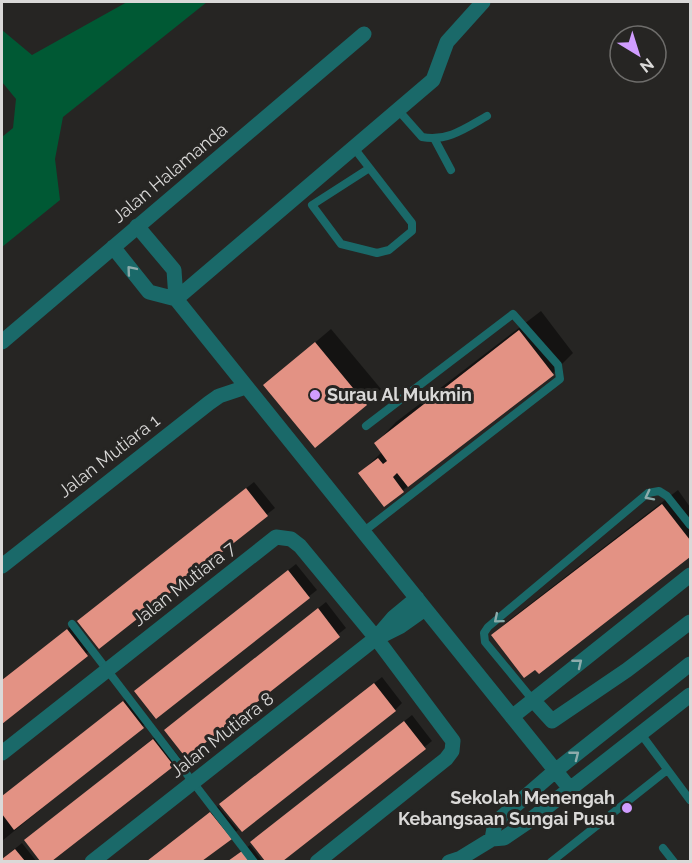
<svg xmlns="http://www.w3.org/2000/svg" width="692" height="863" font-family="Raleway,sans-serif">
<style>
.green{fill:#005934}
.shadow{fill:#0007}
.building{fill:#e39284}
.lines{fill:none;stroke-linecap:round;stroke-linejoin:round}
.service{stroke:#1a6969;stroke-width:8}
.minor{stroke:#1a6969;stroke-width:15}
.oneway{stroke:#8dacac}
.poi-dot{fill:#d09dff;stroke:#262523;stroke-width:2}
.labels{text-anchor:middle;stroke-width:6;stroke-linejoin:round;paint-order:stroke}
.street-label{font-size:18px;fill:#dad9d8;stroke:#262523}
.poi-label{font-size:18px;font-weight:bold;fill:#dad9d8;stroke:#262523;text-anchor:start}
</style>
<rect width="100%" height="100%" fill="#262523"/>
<path class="green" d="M127,2h80l-144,115 -8,42 5,41 -58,47v-110l11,-9 3,-29 -14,-17v-52l30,25z"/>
<path class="shadow" d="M541,311l32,42 -20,20 -169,132 -24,-32 22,-21 -6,-9 20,-21z
M331,329l50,60 -66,57 -50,-61z
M254,482l21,26 -176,139 -20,-26z
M678,490l12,17v48l-151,117 -46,-37 15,-14z
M296,564l21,26 -161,127 -20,-26z
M326,602l20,26 -160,128 -20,-26z
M75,623l19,24 -92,75v-42z
M382,677l20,26 -7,7 -166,87z
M131,695l19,25 -148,121v-44z
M412,715l20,26 -151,121h-14l-15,-20z
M160,733l20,25 -130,104h-8l-16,-22z
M218,806l20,24 -38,32h-53z
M22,843l15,19h-35v-3z
M250,845l13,17h-35z"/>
<path class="building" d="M519,330l35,45 -146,112 -11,-14 -4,4 11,15 -20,15 -26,-34 20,-15 5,6 4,-3 -13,-18z
M315,342l52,63 -52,43 -52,-63z
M246,488l22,28 -169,133 -22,-28z
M662,504l28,36v17l-151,117 -4,-4 -11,8 -33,-43z
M288,570l22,28 -154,121 -22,-28z
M318,608l22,29 -154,121 -22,-28z
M67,629l21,27 -86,68v-44z
M374,683l22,28 -154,121 -23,-28z
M123,701l21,27 -130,102 -12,-16v-18z
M404,721l22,28 -143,112h-18l-15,-19z
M153,739l21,27 -122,95h-12l-16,-21z
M210,812l22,27 -30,22h-55z
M15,849l10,12h-23v-2z
M242,851l8,10h-22z"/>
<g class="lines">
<path class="service" d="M399,111l23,26c25,5 44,-9 65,-21
M435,140l16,30
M354,148l58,75v8l-23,19 -12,3 -36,-9 -29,-39 56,-36
M363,532l197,-153 -2,-14 -45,-51 -147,112
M72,624l182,238
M532,699l-47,-57 -1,-9 4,-6 160,-134 11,-2 8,5 23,29
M641,734l49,66
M663,848l11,14
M551,862l116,-92"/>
<path class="minor" d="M137,226l37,44 2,29 395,491
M113,247l36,45 27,7
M176,299l257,-219 14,-38 36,-40
M2,342l362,-308
M2,566l207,-163 10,-7 27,-9
M381,636l20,-10 24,-17
M532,699l20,22 75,-51 63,-48
M512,717l178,-142
M2,753l274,-216 15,2 9,7 76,92 77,103 -1,10 -6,8 -129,103
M492,839l3,-16 60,-52 135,-107
M92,862l284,-224 18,-21 23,-19
M449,862l12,-4 31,-19 12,-1 25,-17 161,-126"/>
</g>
<defs><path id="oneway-chevron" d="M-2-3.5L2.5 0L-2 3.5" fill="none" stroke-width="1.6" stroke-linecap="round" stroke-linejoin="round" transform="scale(1.5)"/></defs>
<g class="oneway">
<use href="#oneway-chevron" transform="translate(131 270) rotate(-130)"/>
<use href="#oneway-chevron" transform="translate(649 496) rotate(153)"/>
<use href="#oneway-chevron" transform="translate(498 619) rotate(140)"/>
<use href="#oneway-chevron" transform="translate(578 663) rotate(-39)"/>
<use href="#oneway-chevron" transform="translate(575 755) rotate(-38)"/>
</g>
<g class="poi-dot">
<circle cx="315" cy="395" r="6"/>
<circle cx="627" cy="808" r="6"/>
</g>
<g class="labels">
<g class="street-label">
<text transform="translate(170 173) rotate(-40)" y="6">Jalan Halamanda</text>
<text transform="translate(109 456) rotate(-38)" y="6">Jalan Mutiara 1</text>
<text transform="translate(184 584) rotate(-38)" y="6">Jalan Mutiara 7</text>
<text transform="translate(222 735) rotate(-38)" y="6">Jalan Mutiara 8</text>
</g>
<g class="poi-label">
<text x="327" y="401">Surau Al Mukmin</text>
<text x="615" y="804" text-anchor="end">Sekolah Menengah<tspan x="615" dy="21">Kebangsaan Sungai Pusu</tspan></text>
</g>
</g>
<rect width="692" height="863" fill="none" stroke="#dad9d8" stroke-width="6"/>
<g transform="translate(638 54) rotate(142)"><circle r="28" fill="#262523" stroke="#6e6d6b" stroke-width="1.5"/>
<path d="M0-4.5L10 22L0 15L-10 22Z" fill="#d09dff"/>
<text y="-9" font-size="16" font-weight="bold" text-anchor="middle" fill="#dad9d8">N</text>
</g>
</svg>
